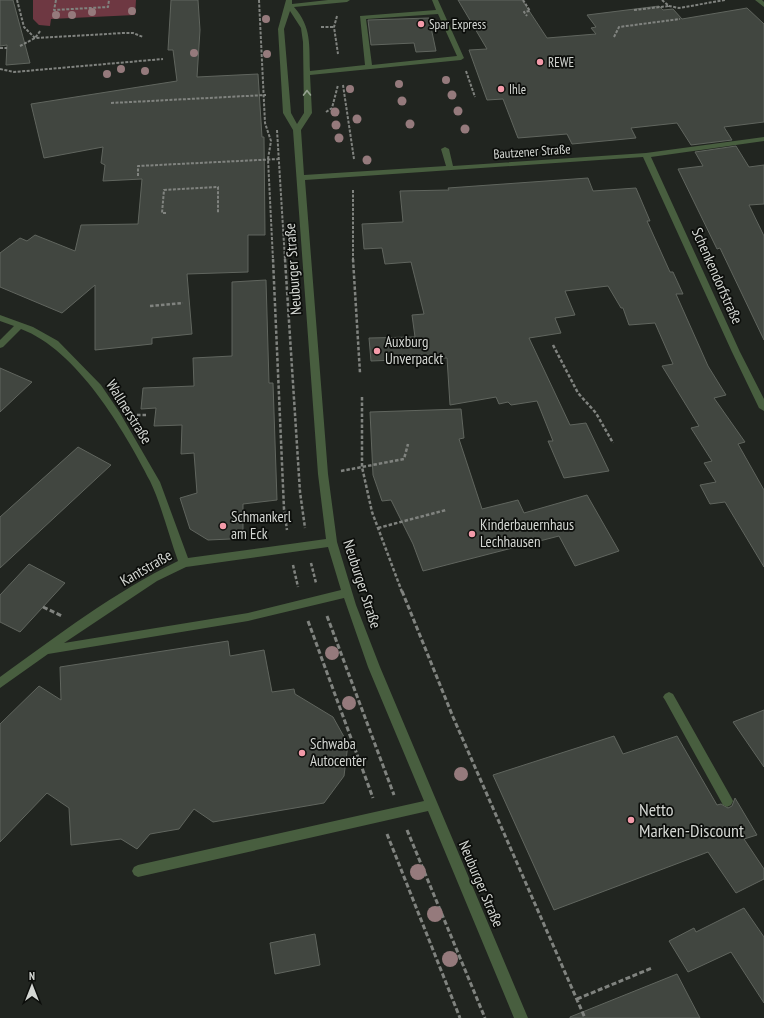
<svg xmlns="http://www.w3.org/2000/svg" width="764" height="1018" font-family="'PT Sans Narrow',sans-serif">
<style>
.green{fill:#6e3842}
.building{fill:#414640;stroke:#60655e}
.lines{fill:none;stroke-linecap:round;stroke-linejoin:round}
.path-far2{stroke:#80837f;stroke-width:2;stroke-dasharray:3 1.5;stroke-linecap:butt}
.path-far1{stroke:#80837f;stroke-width:2.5;stroke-dasharray:3.5 2;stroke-linecap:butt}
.path{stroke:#80837f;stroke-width:3;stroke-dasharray:5 2.5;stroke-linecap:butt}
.minor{fill:#485e3f;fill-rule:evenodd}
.tree{fill:#957a7c}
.oneway{stroke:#95a190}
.poi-dot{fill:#f39aa9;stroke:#0c0e0b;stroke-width:1.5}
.labels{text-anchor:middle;stroke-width:3.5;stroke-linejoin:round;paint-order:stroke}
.far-poi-label{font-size:13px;fill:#d4d7d3;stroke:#0c0e0b;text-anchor:start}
.far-street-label{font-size:13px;fill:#d4d7d3;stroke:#0c0e0b}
.street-label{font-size:15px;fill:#d4d7d3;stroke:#0c0e0b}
.poi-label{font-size:15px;fill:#d4d7d3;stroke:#0c0e0b;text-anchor:start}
.near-poi-label{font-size:18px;fill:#d4d7d3;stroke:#0c0e0b;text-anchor:start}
</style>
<rect width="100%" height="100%" fill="#212520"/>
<path class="green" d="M33,0h103l-1,15 -84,4 -1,7 -11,-1 -6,-6z"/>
<path class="building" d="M0,0h13l17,63 -24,2 1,-20 -7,1z
M171,0h27l2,30 -3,47 61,-3 4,63h2l1,98h-17v37l-61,2 5,60 -40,4v6l-57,6v-65l-33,28 -62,-26v-34l20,-15 7,3 8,-6 40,16 6,-26 57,-1 4,-45 -39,2 2,-16 -4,-2 2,-16 -59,11 -13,-54 146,-23 -4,-31h-5z
M458,0h64l25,38 49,-4 -5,-6 5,-1 -9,-12 72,-9 4,4 10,-1 9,10 65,-11 17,16v98l-40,5 8,13 -41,5 -14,-22 -46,5 5,10 -64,6 -5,-10 -49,4 -15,-39 -16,1 -18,-50 18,-1z
M429,18l7,33 -20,1 -2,-9 -43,2 -3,-25z
M736,146l13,21 15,-2v39l-15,1 15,31v104l-44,-92 -3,1 -39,-80 25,-3 -8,-14z
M588,178l5,13 43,-3 14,33h-3l23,51h3l10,22h-7l32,72 18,29 -12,3 31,44 -7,2 26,46v77l-39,-65 -15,2 -10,-19 16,-3 -12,-19 8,-2 -21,-33 8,-2 -37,-60 11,-2 -18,-41 -26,2 -6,-17h-2l-13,-22 -43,5 10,24 -20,3 6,15 -32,5 41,87 16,-2 23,48 -45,7 -16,-37h5l-16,-40 -26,4 -3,-3 -9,2 -3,-7 -46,8 -3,-47 -76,3 -2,-23 46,-1 -3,-22 12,-1 -13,-52 -26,2 -3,-16 -18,1 -2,-25 41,-2 -3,-31 49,-1 -1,-2z
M266,280l3,103h4l4,117 -34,4v31h-12v4l-23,1 -18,-11 -10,-31 17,-5 -3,-40 -13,1 1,-29 -28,1 2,-18 -15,1 2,-21 51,-2 -1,-28 39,-2v-74z
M0,368l32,14 -32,30z
M461,409l3,29 -5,1 23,70 36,-9 6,13 63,-18 32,56 -44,15 -16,-30 -136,35 -10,-27 -22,-44 -9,1 -9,-26 -3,-63z
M78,447l33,18 -111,103v-51z
M29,564l36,19 -45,49 -20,-10v-27z
M228,641l2,15 34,-6 8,42 22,-3 1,5 38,23 15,27 -4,32 -20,27 -111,19 -19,-13 -15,20 -29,5 -13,15 -16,-10 -50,6 -2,-37 -22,-15 -47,49v-118l39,-38 22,14 -1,-33z
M764,710v57l-31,-45z
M614,736l9,18 54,-18 40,69 4,-1 7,4 4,-2 3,-8 22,37 -13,4 20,30v10l-28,14 -28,-41 -154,58 -61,-135z
M744,908l20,29v66l-33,-51 -43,20 -19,-31 25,-13 2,4z
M315,934l5,31 -45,9 -5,-31z
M677,974l23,44h-130v-1z"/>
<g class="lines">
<path class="path-far2" d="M17,0l7,27 11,11 89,-5h9l10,4
M56,0l-2,10 54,-3 1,-7
M259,0l6,123 6,18 -3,18 5,101
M523,0l7,11 -6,1 3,4
M662,0l7,6 10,2 46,-8
M634,10l35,-4
M337,16l-3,11 4,27
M321,27h13
M614,37l5,-10 61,-8
M20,46l15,-8 6,-8
M0,48h7
M0,69l14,3 149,-13
M466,71l9,26
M343,85l11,74
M111,103l155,-8
M326,112l6,-4 6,-23
M277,130l8,130
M138,176v-10l141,-7
M353,190v70
M166,213h-4l2,-23 54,-3v26"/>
<path class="path-far1" d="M273,259l11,250 3,21
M285,259l15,233 5,36
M353,259l7,114
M150,306l33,-3
M553,345l25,48 18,20 17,30
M362,397v70l10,45 30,80
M137,415h10
M341,471l63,-12 4,-15
M378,528l68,-18
M311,563l5,20
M293,565l5,22"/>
<path class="path" d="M402,591l51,126 132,301
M43,607l19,9
M327,616l67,179
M308,621l65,177
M407,830l78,188
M387,834l73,184
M577,999l75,-31"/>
<path class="minor" d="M286,0h6v4l36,-4h22l-3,2 -53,5c18,20 15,39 16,64l55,-6 -5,-49 76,-6 -4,-10h6l26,58 -3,2 -151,15 2,38 -11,17 3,45 142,-9 -5,-17 4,-2 4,2 4,17 193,-13 118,-16v4l-113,16 89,195 24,47v12l-5,-3 -27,-56 -89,-195 -338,23 23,294 9,68 19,63 24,62 148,351h-14l-86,-207 -290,66 -4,-2 -2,-4 2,-4 4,-2 286,-64 -56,-134 -24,-69 -96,23 -200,33 -48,34v-11c57,-41 114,-85 178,-116 -9,-25 -17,-57 -28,-80 -26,-51 -73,-131 -129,-152l-18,18 -3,1v-8l14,-14 -14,-5v-6l33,12 25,14 43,44 19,28 40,69 28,76 138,-19 -8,-65 -25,-344 -10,-17 -5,-84zM290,11l11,17 2,14 1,71 -7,11 -6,-11 -7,-84zM438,14l19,42 -85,9 -6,-46zM328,547l13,43 -93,23 -184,30 93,-62 29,-14z
M755,0h7l2,2v5z
M669,692l4,2 58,103 2,4 -2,4 -4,2 -4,-2 -58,-105 -2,-3 2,-3z"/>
</g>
<g class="tree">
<circle cx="132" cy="11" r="4"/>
<circle cx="92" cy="12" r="4"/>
<circle cx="56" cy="15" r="4"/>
<circle cx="72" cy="15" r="4"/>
<circle cx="266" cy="19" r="4"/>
<circle cx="194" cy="53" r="4"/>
<circle cx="267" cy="54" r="4"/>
<circle cx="121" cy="69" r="4"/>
<circle cx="145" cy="71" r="4"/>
<circle cx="107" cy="74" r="4"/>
<circle cx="446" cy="80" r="4"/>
<circle cx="399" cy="84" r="4"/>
<circle cx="350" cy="89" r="4"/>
<circle cx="452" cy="95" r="4.5"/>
<circle cx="402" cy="101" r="4.5"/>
<circle cx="458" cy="111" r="4.5"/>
<circle cx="335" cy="112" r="4.5"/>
<circle cx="357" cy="119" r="4.5"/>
<circle cx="410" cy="124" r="4.5"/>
<circle cx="336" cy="125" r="4.5"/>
<circle cx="465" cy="129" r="4.5"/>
<circle cx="339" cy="138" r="4.5"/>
<circle cx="367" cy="160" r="4.5"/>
<circle cx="332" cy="653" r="7"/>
<circle cx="349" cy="703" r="7"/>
<circle cx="461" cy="774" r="7"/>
<circle cx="418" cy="872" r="8"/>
<circle cx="435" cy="914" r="8"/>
<circle cx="450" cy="959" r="8"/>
</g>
<defs><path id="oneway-chevron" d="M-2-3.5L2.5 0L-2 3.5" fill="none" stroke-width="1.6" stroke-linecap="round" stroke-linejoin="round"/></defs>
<use class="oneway" href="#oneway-chevron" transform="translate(307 93) rotate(-91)"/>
<g class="poi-dot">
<circle cx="421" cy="24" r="4"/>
<circle cx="540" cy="62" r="4"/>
<circle cx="501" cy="89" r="4"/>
<circle cx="377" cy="351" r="4"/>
<circle cx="223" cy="526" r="4"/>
<circle cx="472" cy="534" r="4"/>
<circle cx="302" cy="753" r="4"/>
<circle cx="631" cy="820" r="4"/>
</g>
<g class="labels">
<g class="far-poi-label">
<text x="429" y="29">Spar Express</text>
<text x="548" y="67">REWE</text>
<text x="509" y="94">Ihle</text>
</g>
<g class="far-street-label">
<text transform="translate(532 151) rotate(-4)" y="5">Bautzener Straße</text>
</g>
<g class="street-label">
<text transform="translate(293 269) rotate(-94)" y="5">Neuburger Straße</text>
<text transform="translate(717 276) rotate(66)" y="5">Schenkendorfstraße</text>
<text transform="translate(129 412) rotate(58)" y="5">Wallnerstraße</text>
<text transform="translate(146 568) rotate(-30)" y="5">Kantstraße</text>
<text transform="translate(362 584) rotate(72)" y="5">Neuburger Straße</text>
<text transform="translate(481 884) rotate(67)" y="5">Neuburger Straße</text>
</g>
<g class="poi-label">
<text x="385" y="347">Auxburg<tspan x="385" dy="17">Unverpackt</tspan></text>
<text x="231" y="522">Schmankerl<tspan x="231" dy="17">am Eck</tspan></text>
<text x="480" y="530">Kinderbauernhaus<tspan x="480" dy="17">Lechhausen</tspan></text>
<text x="310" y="749">Schwaba<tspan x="310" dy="17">Autocenter</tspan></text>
</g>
<g class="near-poi-label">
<text x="639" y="816">Netto<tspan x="639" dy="21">Marken-Discount</tspan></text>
</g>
</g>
<g transform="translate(32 986)" stroke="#0c0e0b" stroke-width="3" paint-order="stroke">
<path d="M0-3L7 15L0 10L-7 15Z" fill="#d4d7d3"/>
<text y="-6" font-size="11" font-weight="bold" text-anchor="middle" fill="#d4d7d3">N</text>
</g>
</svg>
